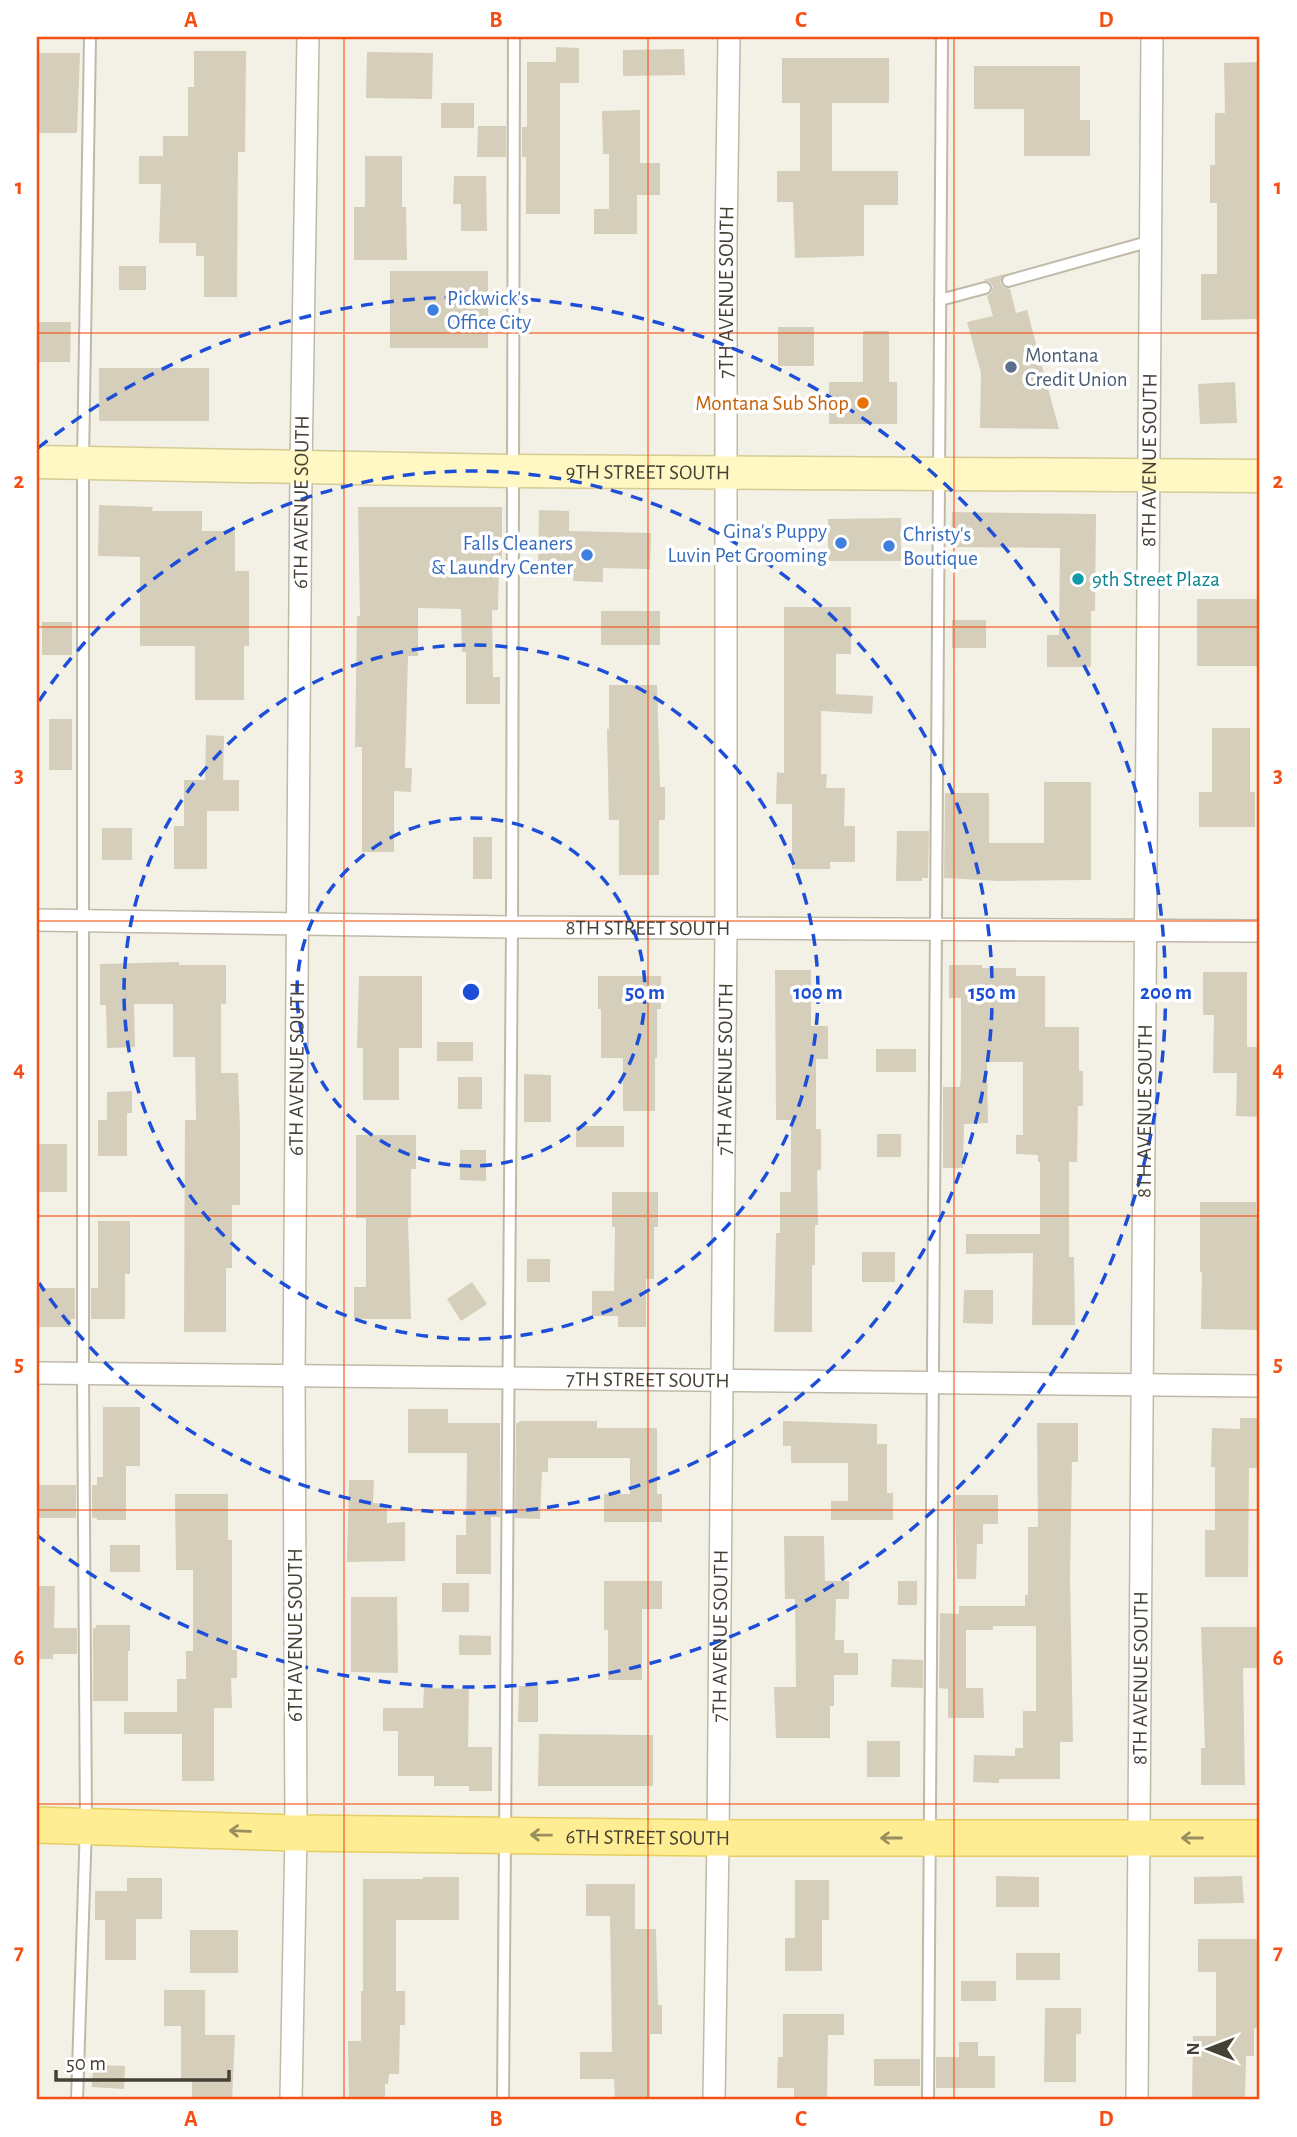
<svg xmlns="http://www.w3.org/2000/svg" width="1297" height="2137" font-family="'Alegreya Sans',sans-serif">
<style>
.building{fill:#d5cebb}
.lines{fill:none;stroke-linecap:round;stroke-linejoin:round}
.service-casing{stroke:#bfbaa8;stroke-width:14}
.minor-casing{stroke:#bfbaa8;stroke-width:24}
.secondary-casing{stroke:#d5cb94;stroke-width:35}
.primary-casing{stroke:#e7ce60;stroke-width:38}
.service{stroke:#fff;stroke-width:10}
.minor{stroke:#fff;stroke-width:21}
.secondary{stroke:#fff8c4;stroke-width:32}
.primary{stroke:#ffed93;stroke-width:35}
.oneway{stroke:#998e5f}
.grid{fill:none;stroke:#f64f13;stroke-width:2;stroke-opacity:0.55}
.ring{fill:none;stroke:#1d4ed8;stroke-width:3.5;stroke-dasharray:12 9}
.shop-dot{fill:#3f7fe0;stroke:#fff;stroke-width:2.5}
.service-dot{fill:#5c6f8a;stroke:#fff;stroke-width:2.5}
.food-dot{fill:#e8710a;stroke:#fff;stroke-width:2.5}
.culture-dot{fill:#0f9aa8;stroke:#fff;stroke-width:2.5}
.labels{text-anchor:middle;stroke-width:7;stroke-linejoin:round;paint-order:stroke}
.street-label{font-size:21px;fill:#464135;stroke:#fff}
.shop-label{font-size:21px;fill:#366cbe;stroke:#fff;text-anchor:start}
.service-label{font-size:21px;fill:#4e5e75;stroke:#fff;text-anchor:start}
.food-label{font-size:21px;fill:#c56008;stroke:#fff;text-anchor:end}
.culture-label{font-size:21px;fill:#0d838f;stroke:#fff;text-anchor:start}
.centre{fill:#1d4ed8;stroke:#fff;stroke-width:3.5}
.ring-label{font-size:21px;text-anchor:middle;font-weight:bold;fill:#1d4ed8;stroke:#fff;stroke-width:7;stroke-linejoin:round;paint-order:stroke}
.neatline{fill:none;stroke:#f64f13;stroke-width:2.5}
.grid-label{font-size:23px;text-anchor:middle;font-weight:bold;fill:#f64f13}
</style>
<rect width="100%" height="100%" fill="#f3f1e6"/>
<path class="building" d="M556,47l23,1v35h-19v131h-34v-57h-4v-30h5v-65h29z
M684,49l1,26 -62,1v-26z
M194,51h52l-1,101h-7l-1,145h-33v-41h-8v-13h-37l2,-59h-22v-28h24v-20h25v-49h6z
M367,52l66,1 -1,46 -66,-1z
M37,53h43l-3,80h-40z
M782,58h107v45h-57v68h66v34h-34v51l-69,2 -2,-56h-16v-31h23v-68h-18z
M1260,62v257l-59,1v-46h16v-71h-7v-38h5v-52h10l-1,-50z
M974,66h106v54h10v36h-66v-47h-50z
M441,103h33v25h-33z
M640,110v53h20v32h-23v39h-43v-25h15v-55h-6l-1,-43z
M478,126h28v31h-29z
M365,156h37v51h4l1,53h-53v-53h11z
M454,176h32l1,55h-26v-27h-8z
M119,266h27v24h-27z
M390,271h98v77h-98z
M1005,274l-5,8 3,5 7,2 6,24 11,-3 32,119 -79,-1 1,-55 -14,-51 26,-6 -6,-20 4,-3 2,-6 -3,-5 -7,-2z
M37,322h34l-1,40h-33z
M778,327h36v39h-36z
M863,331h26v51h8v42h-68v-42h34z
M99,368h110v53h-110z
M1235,382l2,41 -37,1 -2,-40z
M99,505l54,2 -1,4h50v20h33v40h14v75h-5v54h-49v-54h-55v-89l-42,-1z
M358,507h144v52h-3l-1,51h-6l1,67h7v27h-34v-52h-4l-1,-43 -43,-1v48h-10l-3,112h7l-1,24 -17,-1v61h-32v-105h-7l2,-131h3z
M539,510l30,1v20l82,2 -1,36 -47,-1v14l-30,-1 1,-12 -36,-1z
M952,512l144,2 -1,97h-4v56h-44v-32h12l1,-87 -109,-1z
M901,518v43h-73v-42z
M1197,599h63v67h-63z
M784,607h67v47h-15v40l37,2 -1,18 -51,-3v63h6l-1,14h19l-1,38h11v36h-25v7h-38v-65h-16l1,-32 7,1z
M601,611h59v34h-59z
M952,620h34v28h-34z
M42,622h30v33h-30z
M609,685h48l3,102h5v33h-6v55h-40v-55h-10l-2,-91h2z
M49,719h23v51h-23z
M1212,728h38v64h5v35h-56v-35h13z
M206,735l18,1 -1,44h16v31h-32v58h-33v-43h10v-46h21z
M1044,782h47v98l-92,1 -55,-3 1,-85h44v50h55z
M102,828h30v32h-30z
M897,831h32l-1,47h-6v3h-26z
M473,837h19v42h-19z
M179,962v3h47v39h-5v69h17l2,55v77h-8v63h-6v64h-42l1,-212h11l-1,-63h-22v-53h-39l1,43 -28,1 -1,-43h-6v-41z
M949,965h33v3h34v8h29v51h34v44h4v35h-5l-1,56h-8v95h5l1,68h-43l1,-72 -67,1v-20h74v-72h-2v-7l-22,-1v-19h7v-73h-36l1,61 -24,1 -1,44h-20v-81h17l1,-11v-78h-12z
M775,970h36v56h17v33h-12v70h5v41h-4l1,55h-3v40h-3v67h-38l2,-99h4v-41h11v-72h-15z
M1203,972h44v75h10v27h3v43l-24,-1 1,-43h-24l1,-58h-11z
M359,976h63v72h-23v52h-36v-52h-6z
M598,976h63v33h-4v49h-2v53h-32v-53h-22v-49h-3z
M437,1042h36v19h-36z
M876,1049h40v23h-40z
M524,1074l27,1v47h-27z
M458,1077h24v32h-24z
M132,1091v22h-5v43h-29v-36h9v-28z
M576,1126h48v21h-48z
M877,1134h24v23h-24z
M356,1135h60v34h-5v49h-3l3,101h-57v-32h12v-69h-10z
M37,1144h30v48h-29z
M460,1150h26v31l-26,-1z
M612,1192h46v35h-4v52h-8v48h-28v-11h-26v-25h22l1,-64h-3z
M1200,1202h56l1,30h3v98l-59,-1 1,-57h-2z
M98,1221h32v53h-5v45h-34v-31h7z
M862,1252h33v30h-33z
M527,1259h23v23h-23z
M472,1282l15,22 -26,17 -14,-22z
M37,1288h38v31h-4v8h-34z
M964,1290h29v34l-30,-1z
M103,1407h37v59h-14v54h-29v-2h-5v-33h5v-8h6z
M408,1409h40v14h52v94h-9v57h-35v-39h10l1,-82h-59z
M1240,1418h20v50h-11l-1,109h-43v-47h10v-63h-4l1,-39 28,1z
M519,1421h78v7h60v66h5v28h-58v-28h26v-36h-82v14h-6l-2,47 -25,-1 1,-95h3z
M783,1421l94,3v20h10v49h6v27h-62v-19h17v-38h-57v-17h-8z
M1037,1423h41v39h-6l-2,115 3,165h-13v37h-61v4l-26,-1 1,-27 41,1v-8h8v-37h13v-85h-43v4h-27v58h17l1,30h-36v-29l-9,-1 1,-75 19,1v-8h66v-11h3v-68h10z
M349,1480h25l-1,23 14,1v19l18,-1v39l-58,1z
M37,1485h39v33h-39z
M175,1494h53v46h4v110h5v28h-6l1,30h-18v73h-32v-47h-58v-22h53v-33h9v-28h7v-81h-17z
M955,1495h43v29h-15v20h-6l-1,35h-19z
M784,1536h40l1,45h24v18h-13l-1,41h9v13h14v22h-24v31h-4v32h-54l-2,-51h22l-1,-88h-10z
M110,1545h30v27h-30z
M604,1581h58v28h-20v71h-34v-50h-4z
M898,1581h19v24h-19z
M442,1583h27v29h-27z
M37,1586h18l-1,42h23v26h-24v5h-16z
M351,1597h46l1,76 -47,-1z
M96,1625h34v26h-2v50h-35v-73h3z
M1201,1627h59v41h-17l2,117h-44v-37h4z
M459,1635l32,1v19h-32z
M892,1659l31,1v28l-32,-1z
M519,1686h19v36h-20z
M424,1688l45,1 -1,58h24v44h-23v-5h-35v-10h-36v-45h-15v-23h40z
M539,1734l114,1v51h-115z
M867,1741h33v36h-33z
M996,1876l43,1v30h-43z
M1242,1876l2,27 -50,1v-27z
M423,1877h36v43h-63v71h9v34h-5l-1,49h-10l-1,10h-3v16h-36l-1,-59h13v-50h2v-112h60z
M127,1878h35v41h-26v41h-31v-40h-10v-29h32z
M795,1880h34v40h-7v51h-37v-33h10z
M586,1884h49v45h21l2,76h4v29h-12v66h-35l-1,-21h-34v-27h32l-2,-136h-24z
M190,1930h48v43h-48z
M1198,1939h61v89h-5v28h-8l-1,44h-53l1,-64h23v-64h-18z
M1016,1953h44v27h-44z
M961,1981h35v20h-35z
M164,1990h41v45h30l-3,65h-40v-20h-11v-54h-17z
M1045,2008h36v26h-5v48h-32z
M783,2014h61v21h-16l-1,65h-33v-12h-17l1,-31h5z
M959,2042h19v14h17v32h-59v-31h23z
M874,2059h46v27h-46z
M93,2065l32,1 -1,23 -32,-2z"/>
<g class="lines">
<defs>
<path id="service" d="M1008,281l143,-40
M940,300l45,-12
M77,2100l9,-275 -3,-451v-912l7,-425
M503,2100l9,-1173 2,-890
M928,2100l14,-2063"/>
<g id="minor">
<path id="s1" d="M37,920l475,7 748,4"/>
<path id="s2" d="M37,1373l1223,13"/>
<path id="s3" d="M291,2100l5,-267 -2,-458 7,-908 7,-430"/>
<path id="s4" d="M714,2100l4,-262 8,-911v-688l3,-202"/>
<path id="s5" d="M1137,2100l15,-2063"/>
</g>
<g id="secondary">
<path id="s6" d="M37,462l476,9 747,5"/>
</g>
<g id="primary">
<path id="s7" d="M37,1825l259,8 422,5h542"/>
</g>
</defs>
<use href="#service" class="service-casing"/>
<use href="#minor" class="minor-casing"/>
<use href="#secondary" class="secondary-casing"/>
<use href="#primary" class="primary-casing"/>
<use href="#service" class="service"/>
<use href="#minor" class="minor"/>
<use href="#secondary" class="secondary"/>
<use href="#primary" class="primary"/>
</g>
<defs><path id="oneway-shaft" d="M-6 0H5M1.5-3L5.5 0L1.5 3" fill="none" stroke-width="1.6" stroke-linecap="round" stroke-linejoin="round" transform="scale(1.75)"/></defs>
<g class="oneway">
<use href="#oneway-shaft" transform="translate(240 1831) rotate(-178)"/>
<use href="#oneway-shaft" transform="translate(541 1835) rotate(-179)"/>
<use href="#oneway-shaft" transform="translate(891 1838) rotate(180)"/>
<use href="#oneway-shaft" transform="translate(1192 1838) rotate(-180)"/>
</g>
<path class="grid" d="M344,37v2063M648,37v2063M954,37v2063M37,333h1223M37,627h1223M37,921h1223M37,1216h1223M37,1510h1223M37,1804h1223"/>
<g class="ring">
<circle cx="471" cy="992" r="174"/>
<circle cx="471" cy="992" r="347"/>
<path d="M39 701A521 521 0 1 1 39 1283"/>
<path d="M38 448A695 695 0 1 1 38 1536"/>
</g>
<g class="shop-dot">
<circle cx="433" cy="310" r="7"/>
<circle cx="841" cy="543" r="7"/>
<circle cx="889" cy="546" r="7"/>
<circle cx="587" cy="555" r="7"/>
</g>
<circle class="service-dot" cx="1011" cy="367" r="7"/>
<circle class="food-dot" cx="863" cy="403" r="7"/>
<circle class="culture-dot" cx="1078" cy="579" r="7"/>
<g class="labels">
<g class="street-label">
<text dy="7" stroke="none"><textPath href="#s4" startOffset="1808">7TH AVENUE SOUTH</textPath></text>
<text dy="7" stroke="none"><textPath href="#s5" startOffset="1640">8TH AVENUE SOUTH</textPath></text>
<text dy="7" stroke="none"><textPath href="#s6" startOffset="611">9TH STREET SOUTH</textPath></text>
<text dy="7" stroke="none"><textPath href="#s3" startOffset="1598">6TH AVENUE SOUTH</textPath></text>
<text dy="7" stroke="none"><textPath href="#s1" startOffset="611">8TH STREET SOUTH</textPath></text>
<text dy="7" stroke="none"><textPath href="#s3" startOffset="1031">6TH AVENUE SOUTH</textPath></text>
<text dy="7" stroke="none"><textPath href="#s4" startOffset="1031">7TH AVENUE SOUTH</textPath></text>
<text dy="7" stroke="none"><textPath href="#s5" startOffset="989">8TH AVENUE SOUTH</textPath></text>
<text dy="7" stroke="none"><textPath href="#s2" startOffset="611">7TH STREET SOUTH</textPath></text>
<text transform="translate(295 1635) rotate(-90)" y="7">6TH AVENUE SOUTH</text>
<text dy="7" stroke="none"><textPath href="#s4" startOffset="464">7TH AVENUE SOUTH</textPath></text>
<text dy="7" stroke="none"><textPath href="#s5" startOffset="422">8TH AVENUE SOUTH</textPath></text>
<text dy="7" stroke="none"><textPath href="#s7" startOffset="611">6TH STREET SOUTH</textPath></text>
</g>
<g class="shop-label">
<text x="447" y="305">Pickwick's<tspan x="447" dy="24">Office City</tspan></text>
<text x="827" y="538" text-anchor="end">Gina's Puppy<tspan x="827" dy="24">Luvin Pet Grooming</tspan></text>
<text x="903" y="541">Christy's<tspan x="903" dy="24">Boutique</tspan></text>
<text x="573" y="550" text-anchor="end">Falls Cleaners<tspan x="573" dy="24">&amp; Laundry Center</tspan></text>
</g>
<g class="service-label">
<text x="1025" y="362">Montana<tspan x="1025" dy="24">Credit Union</tspan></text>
</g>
<g class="food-label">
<text x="849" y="410">Montana Sub Shop</text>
</g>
<g class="culture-label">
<text x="1092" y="586">9th Street Plaza</text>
</g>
</g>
<circle cx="471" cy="992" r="10" class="centre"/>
<g class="ring-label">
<text x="645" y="999">50 m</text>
<text x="818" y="999">100 m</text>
<text x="992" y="999">150 m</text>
<text x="1166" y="999">200 m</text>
</g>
<rect width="1297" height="2137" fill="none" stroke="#ffffff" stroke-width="77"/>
<g transform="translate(1209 2049) rotate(270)" stroke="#ffffff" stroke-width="5" paint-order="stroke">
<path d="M0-5L12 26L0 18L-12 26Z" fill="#464135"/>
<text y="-10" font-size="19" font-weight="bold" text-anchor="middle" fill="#464135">N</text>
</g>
<path d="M56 2070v10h173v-10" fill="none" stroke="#464135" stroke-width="3.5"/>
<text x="66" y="2070" font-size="21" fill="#464135" stroke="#ffffff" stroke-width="5" paint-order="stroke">50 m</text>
<rect x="38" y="38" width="1220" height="2060" class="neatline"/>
<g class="grid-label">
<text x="191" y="27">A</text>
<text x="496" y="27">B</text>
<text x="801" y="27">C</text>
<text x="1106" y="27">D</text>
<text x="19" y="194">1</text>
<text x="1278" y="194">1</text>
<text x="19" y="488">2</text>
<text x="1278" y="488">2</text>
<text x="19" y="782">3</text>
<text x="1278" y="782">3</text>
<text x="19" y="1076">4</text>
<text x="1278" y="1076">4</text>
<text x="19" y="1371">5</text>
<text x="1278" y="1371">5</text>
<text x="19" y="1665">6</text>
<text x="1278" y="1665">6</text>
<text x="19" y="1959">7</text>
<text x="1278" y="1959">7</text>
<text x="191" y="2126">A</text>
<text x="496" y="2126">B</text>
<text x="801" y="2126">C</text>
<text x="1106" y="2126">D</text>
</g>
</svg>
